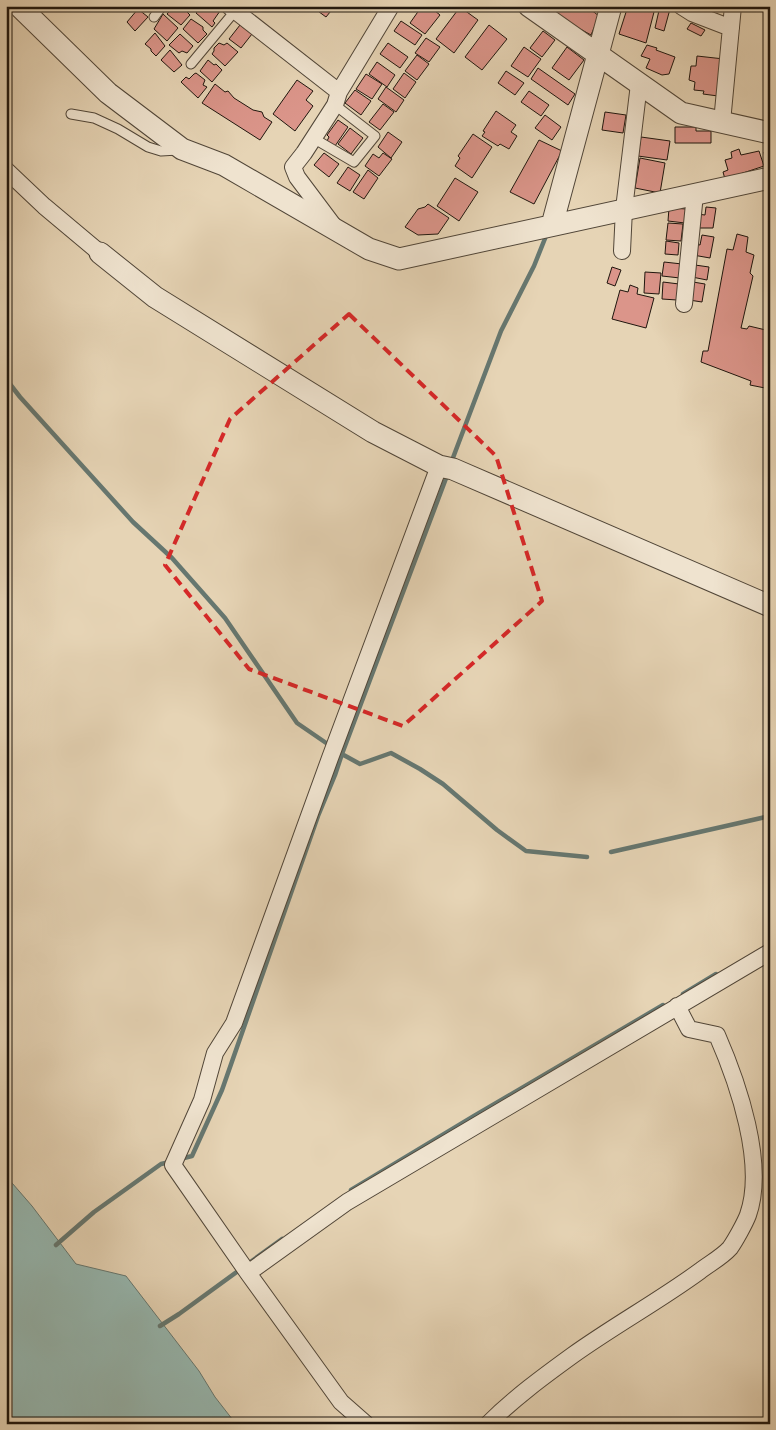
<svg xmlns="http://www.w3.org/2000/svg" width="776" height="1430" font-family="Cardo,serif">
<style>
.water{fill:#96b8b1;stroke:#667770}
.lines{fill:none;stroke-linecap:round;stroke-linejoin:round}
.stream{stroke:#667770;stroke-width:4.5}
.building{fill:#db958a;stroke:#1f160e}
.service-casing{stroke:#514638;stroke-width:11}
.minor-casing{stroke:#514638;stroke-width:18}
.tertiary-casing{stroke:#514638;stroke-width:23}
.service{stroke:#efe3cf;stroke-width:9}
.minor{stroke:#efe3cf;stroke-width:16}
.tertiary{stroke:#efe3cf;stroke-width:21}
.marked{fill:none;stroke:#d62828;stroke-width:4;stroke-dasharray:10 6;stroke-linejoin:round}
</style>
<rect width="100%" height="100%" fill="#e6d4b5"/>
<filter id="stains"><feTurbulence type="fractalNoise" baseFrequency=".004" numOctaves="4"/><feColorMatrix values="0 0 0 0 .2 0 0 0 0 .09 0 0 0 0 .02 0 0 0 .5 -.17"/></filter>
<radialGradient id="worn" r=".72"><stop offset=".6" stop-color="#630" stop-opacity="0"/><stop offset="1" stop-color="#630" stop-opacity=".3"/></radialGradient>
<path class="water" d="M6,1176l26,30 44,58 50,12 73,95 16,26 21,27h-230z"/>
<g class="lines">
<path class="stream" d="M6,379l14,18 113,125 39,36 53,60 72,105 35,24
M451,463l50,-132 33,-65 12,-30
M340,753l20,11 31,-11 29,16 23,15 54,46 29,21 61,6
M611,852l159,-36
M683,994l33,-20
M180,1159l12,-3 30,-66 96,-274 17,-41 7,-21 106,-281
M351,1190l123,-74 189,-111
M56,1245l38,-33 67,-48 9,-2
M160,1326l19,-12 103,-75"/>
</g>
<path class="building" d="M174,6h7l9,9 -9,10 -14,-11z
M186,6h11l-5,6z
M201,6h13l6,5 -7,10 2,2 -3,4 -16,-14z
M311,6h24l-9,11z
M422,6h7l11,9 -15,19 -15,-11z
M436,6h11l-4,6z
M546,6h40l13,10 -8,19 -9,-5 -3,2z
M628,6h9l17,6 -8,31 -27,-9z
M660,6l10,3 -6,22 -9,-3z
M702,6h16l-2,5z
M460,7l18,13 -24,33 -18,-14z
M138,9l10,8 -13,14 -8,-9z
M163,14l15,14 -11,13 -13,-12z
M191,19l12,8v3l4,4 -9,9 -15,-14z
M401,21l21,14 -7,10 -21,-14z
M691,23l14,7 -4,6 -14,-7z
M240,25l12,9 -11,14 -12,-9z
M489,25l18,14 -25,31 -17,-13z
M543,31l12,9 -13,17 -12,-9z
M155,33l10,13 -9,10 -5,-5v-2l-6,-5z
M180,34l13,12 -6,7 -5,-2 -3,2 -10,-8z
M426,38l14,9 -11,15 -14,-9z
M219,43l5,2 3,-2 11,9 -13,14 -13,-12 2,-3v-3z
M388,43l20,14 -8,11 -20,-14z
M647,45l10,3 -1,2 19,7 -6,17 -7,1 -16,-7 4,-9 -9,-3z
M524,47l17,12 -13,18 -17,-11z
M567,47l17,13 -15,20 -17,-12z
M170,50l12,15 -8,7 -13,-12z
M417,55l12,9 -12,16 -12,-9z
M697,56l27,3 -6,37 -15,-2 1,-3 -10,-1 1,-8 -6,-2 2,-14h5z
M208,60l6,5 2,-1 6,6 -10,12 -12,-11z
M377,62l18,13 -8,12 -18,-13z
M538,68l37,26 -7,11 -37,-26z
M506,71l18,12 -9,12 -17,-12z
M196,73l9,7 -2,5 4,2 -9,11 -17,-16 5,-5 3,2 5,-5z
M404,73l12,9 -11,16 -12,-9z
M366,74l16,10 -10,15 -16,-10z
M297,80l16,11 -7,9 7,6 -18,25 -22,-17z
M215,84l10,8 3,-1 6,7 19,12 9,2 2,5 8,5 -12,18 -58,-37z
M386,87l18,13 -8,12 -18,-13z
M355,90l16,11 -10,14 -16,-12z
M529,91l20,14 -8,11 -20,-14z
M383,104l11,8 -14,18 -11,-8z
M496,111l20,14 -5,7 6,4 -8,13 -9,-5 -2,2 -16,-10 3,-4 -2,-1z
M605,112l21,3 -3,18 -21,-3z
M545,115l16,12 -9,13 -17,-12z
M338,120l10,7 -13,19 -8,-5 2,-4 -2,-2z
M675,127h21v4h15v12h-36z
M350,128l13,10 -12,16 -13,-10z
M388,132l14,10 -11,16 -13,-11z
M473,134l19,13 -20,31 -17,-12 5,-8 -2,-2z
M641,137l29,4 -3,19 -29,-4z
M539,140l23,11 -28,53 -24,-12z
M739,149l2,6 18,-4 5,15 -39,13 -2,-7 5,-2 -3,-10 7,-2 -1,-6z
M770,150v18l-3,1 -3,-17z
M324,153l15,11 -10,13 -15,-12z
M383,153l9,6 -13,17 -14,-10 8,-12 6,4z
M640,158l25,5 -5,30 -25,-5z
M348,167l12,8 -10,16 -13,-8z
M368,170l10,8 -14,21 -11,-7z
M455,178l23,14 -19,29 -22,-15z
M428,204l21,14 -11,16 -20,1 -13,-8 13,-18 7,-2z
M706,207l10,1 -3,20h-17l1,-14 8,1z
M669,208l18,1 -2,14 -17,-2z
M668,223l15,1 -2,17 -15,-1z
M737,234l11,3 -2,15 8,3 -4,18 3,3 -12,52 6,1 2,-3 21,5v58l-20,-4 1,-4 -50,-19 2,-11h5l19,-102 6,1z
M702,235l12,2 -4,21 -17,-3 2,-11 5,1z
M666,241l13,2 -1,12 -13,-1z
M664,262l18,2 -2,14 -18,-2z
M695,265l14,2 -2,13 -15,-3z
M612,267l9,3 -6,16 -8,-3z
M645,272l16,1 -2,21 -15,-1z
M663,282l16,2 -2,16 -15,-1z
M693,282l12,2 -3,18 -13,-2z
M630,285l8,3 -1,6 17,4 -8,30 -34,-9 8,-29 8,2z"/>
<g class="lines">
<defs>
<path id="service" d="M154,17l8,-11
M191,64l44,-53
M71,114l23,4 24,11 30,18 13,4 17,-1
M313,138l41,24 21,-26 -40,-31"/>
<path id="minor" d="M229,6l110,86
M681,6l11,7 39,15
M722,122l11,-116
M6,170l38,36 56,47
M333,225l-36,-48 -4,-10 11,-14 31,-48 4,-13 52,-86
M622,251l2,-42 15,-125
M684,304l11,-110
M248,1273l99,-71 423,-250
M366,1424l-25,-22 -93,-129 -75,-108 29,-65 13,-47 19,-30 96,-265 109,-292
M488,1424c26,-26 56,-48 85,-69 42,-30 86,-54 127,-84 9,-7 22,-14 30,-23 5,-7 15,-25 18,-33 18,-51 -10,-132 -31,-180l-28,-6 -12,-23"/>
<path id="tertiary" d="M19,6l89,87 74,56 42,16 145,84 30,10 371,-81
M529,6l152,107 89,20
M552,225l59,-219
M100,253l55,44 218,135 66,34 14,3 317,137"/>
</defs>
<use href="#service" class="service-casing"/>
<use href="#minor" class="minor-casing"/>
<use href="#tertiary" class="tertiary-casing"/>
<use href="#service" class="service"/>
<use href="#minor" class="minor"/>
<use href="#tertiary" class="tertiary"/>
</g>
<path class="marked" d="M349,314l147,142 46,145 -139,125 -154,-57 -84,-104 65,-146z"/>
<rect width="776" height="1430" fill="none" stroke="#e6d4b5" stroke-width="25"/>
<rect x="8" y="8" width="761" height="1415" fill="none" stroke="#1f160e" stroke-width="2.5"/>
<rect x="12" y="12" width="751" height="1405" fill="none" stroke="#1f160e"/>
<rect width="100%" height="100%" filter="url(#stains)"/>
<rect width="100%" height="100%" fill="url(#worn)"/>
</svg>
